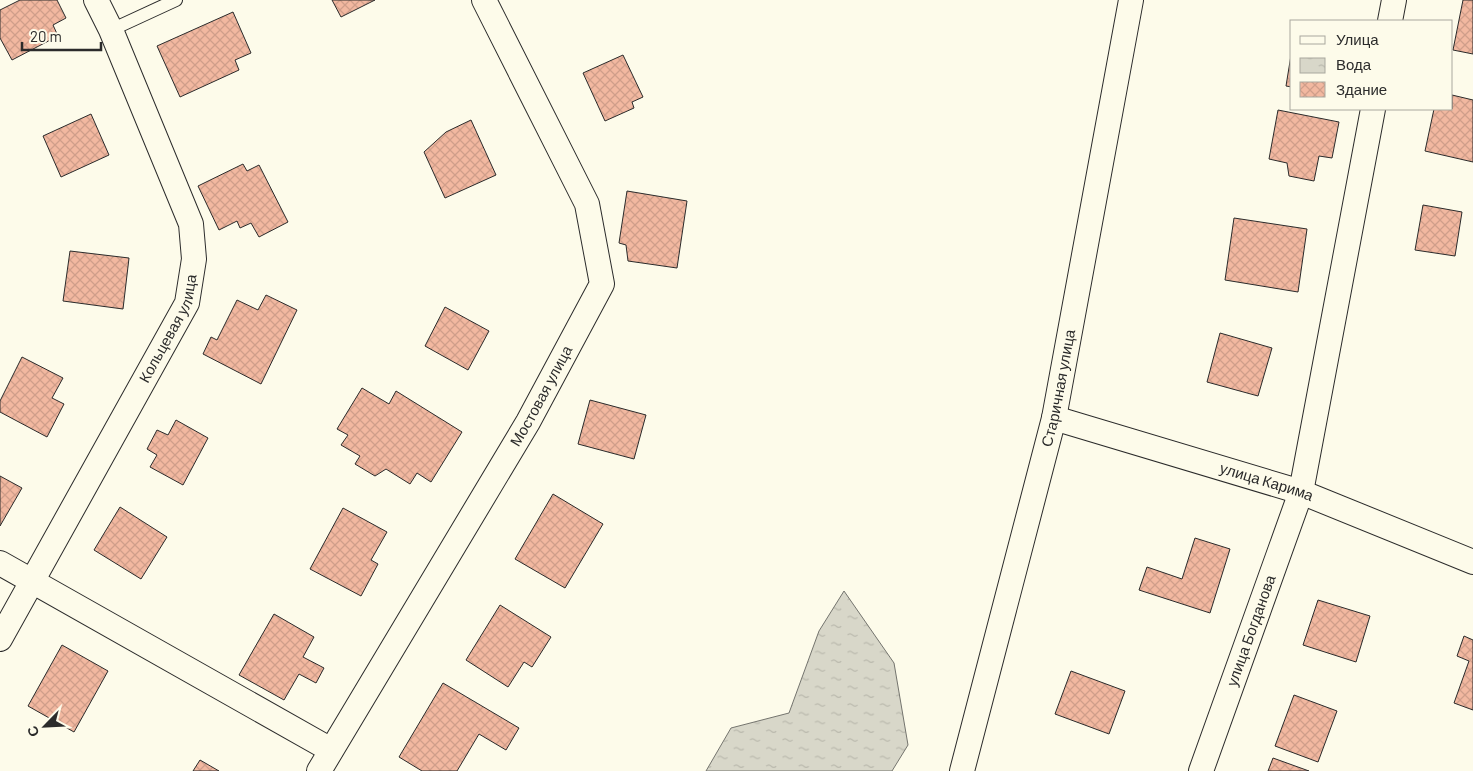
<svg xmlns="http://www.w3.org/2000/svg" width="1473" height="771" font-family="Barlow,sans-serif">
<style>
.water{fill:url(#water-ripples);stroke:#74746e}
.building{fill:url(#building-cross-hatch);stroke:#2b2b2b}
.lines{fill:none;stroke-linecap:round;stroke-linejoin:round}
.service-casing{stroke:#2b2b2b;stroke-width:14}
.minor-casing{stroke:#2b2b2b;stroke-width:26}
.service{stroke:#fdfbea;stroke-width:12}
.minor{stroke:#fdfbea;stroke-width:24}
.labels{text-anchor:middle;stroke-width:4;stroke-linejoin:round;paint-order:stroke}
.street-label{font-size:15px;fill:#2b2b2b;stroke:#fdfbea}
</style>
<defs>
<pattern id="water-ripples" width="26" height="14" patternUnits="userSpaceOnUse" patternTransform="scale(1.25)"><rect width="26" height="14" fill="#d8d7c9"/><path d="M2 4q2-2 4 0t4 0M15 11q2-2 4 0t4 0" fill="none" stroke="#bab9ad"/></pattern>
<pattern id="building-cross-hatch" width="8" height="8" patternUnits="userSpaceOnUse" patternTransform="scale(1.25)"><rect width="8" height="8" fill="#f2b8a0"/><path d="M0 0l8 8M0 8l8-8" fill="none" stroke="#d09e8a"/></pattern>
</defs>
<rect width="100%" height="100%" fill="#fdfbea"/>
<path class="water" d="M844,591l50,72 14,82 -16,26h-186l25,-43 58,-15 30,-82z"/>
<path class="building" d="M20,0h37l9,18 -13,7 5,11 -46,24 -12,-22v-28z
M332,0h43l-34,17z
M1463,0h10v54l-20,-4z
M233,12l18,41 -16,7 4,10 -59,27 -23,-51z
M1292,49v38l-6,-1z
M623,55l20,42 -11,5 2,6 -29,13 -22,-48z
M1452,95l21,5v62l-48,-11 9,-42h18z
M1278,110l61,12 -7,36 -13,-2 -5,25 -25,-5 -2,-13 -18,-4z
M91,114l18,41 -48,22 -18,-41z
M471,120l25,55 -51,23 -21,-46 22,-20z
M243,164l4,7 12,-6 29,57 -29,15 -8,-14 -11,5 -3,-7 -18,9 -21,-44z
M627,191l60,10 -10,67 -49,-7 -2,-16 -7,-2z
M1423,205l39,7 -7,44 -40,-6z
M1234,218l73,11 -9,63 -73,-12z
M70,251l59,7 -6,51 -60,-8z
M266,295l31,15 -36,74 -58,-30 8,-17 6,3 20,-40 21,10z
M445,307l44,24 -21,39 -43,-24z
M1220,333l52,15 -14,48 -51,-14z
M22,357l41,21 -11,20 12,6 -17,33 -47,-25v-11z
M362,388l27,16 7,-13 66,41 -31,50 -14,-9 -7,11 -24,-15 -11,7 -20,-12 5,-8 -19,-11 7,-10 -11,-6z
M590,400l56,15 -12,44 -56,-15z
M176,420l32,18 -25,47 -33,-18 7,-12 -10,-6 10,-19 11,5z
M0,476l22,12 -22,38z
M553,494l50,30 -38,64 -50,-29z
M120,507l47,30 -26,42 -47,-29z
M343,508l44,24 -16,28 7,4 -17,32 -51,-27z
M1195,538l35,11 -20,64 -71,-23 8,-23 35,12z
M1318,600l52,16 -14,46 -53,-17z
M500,605l51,32 -19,30 -8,-5 -16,25 -42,-27z
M274,614l40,23 -11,20 21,11 -8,15 -17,-9 -15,26 -45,-25z
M1464,636l9,4v70l-19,-7 15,-42 -12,-5z
M62,645l46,26 -34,61 -46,-26z
M1071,671l54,20 -16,43 -54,-20z
M443,683l76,45 -13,22 -27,-16 -22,37h-35l-23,-14z
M1294,695l43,16 -19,51 -43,-16z
M1273,758l36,13h-41z
M200,760l19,11h-26z"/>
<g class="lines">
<defs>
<path id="service" d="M111,30l65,-30"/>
<g id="minor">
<path d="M1390,21l4,-21"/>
<path id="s1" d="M1054,418l247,74 172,70"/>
<path d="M0,563l331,187"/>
<path id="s2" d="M0,639l187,-336 7,-44 -3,-35 -80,-194 -15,-30"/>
<path id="s3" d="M319,771l209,-349 74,-138 -15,-80 -103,-204"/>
<path id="s4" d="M962,771l92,-353 77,-418"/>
<path id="s5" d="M1201,771l100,-279 72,-383"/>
</g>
</defs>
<use href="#service" class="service-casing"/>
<use href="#minor" class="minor-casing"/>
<use href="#service" class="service"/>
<use href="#minor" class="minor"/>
</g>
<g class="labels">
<g class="street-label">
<text dy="5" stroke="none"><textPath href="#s2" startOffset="354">Кольцевая улица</textPath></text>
<text dy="5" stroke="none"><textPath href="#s4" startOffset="395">Старичная улица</textPath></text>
<text dy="5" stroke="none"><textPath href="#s3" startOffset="436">Мостовая улица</textPath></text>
<text dy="5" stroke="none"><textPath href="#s1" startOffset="222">улица Карима</textPath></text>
<text dy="5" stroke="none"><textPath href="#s5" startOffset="149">улица Богданова</textPath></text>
</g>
</g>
<rect x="1290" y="20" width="162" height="90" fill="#fdfbea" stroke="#a9a89e"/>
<rect x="1300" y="36" width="25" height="8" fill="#fdfbea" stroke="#a9a89e"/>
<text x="1336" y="45" font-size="15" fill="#2b2b2b">Улица</text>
<rect x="1300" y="58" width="25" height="15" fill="url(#water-ripples)" stroke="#a9a89e"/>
<text x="1336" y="70" font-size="15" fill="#2b2b2b">Вода</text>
<rect x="1300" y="82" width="25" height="15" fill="url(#building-cross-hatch)" stroke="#a9a89e"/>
<text x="1336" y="95" font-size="15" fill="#2b2b2b">Здание</text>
<g transform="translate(45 726) rotate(246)" stroke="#fdfbea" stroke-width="4" paint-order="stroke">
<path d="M0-4L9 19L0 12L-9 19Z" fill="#2b2b2b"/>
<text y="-8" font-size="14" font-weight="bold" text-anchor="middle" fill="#2b2b2b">С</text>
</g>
<path d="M22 42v8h79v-8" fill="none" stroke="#2b2b2b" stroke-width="2.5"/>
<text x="30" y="42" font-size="15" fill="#2b2b2b" stroke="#fdfbea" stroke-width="4" paint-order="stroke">20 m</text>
</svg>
